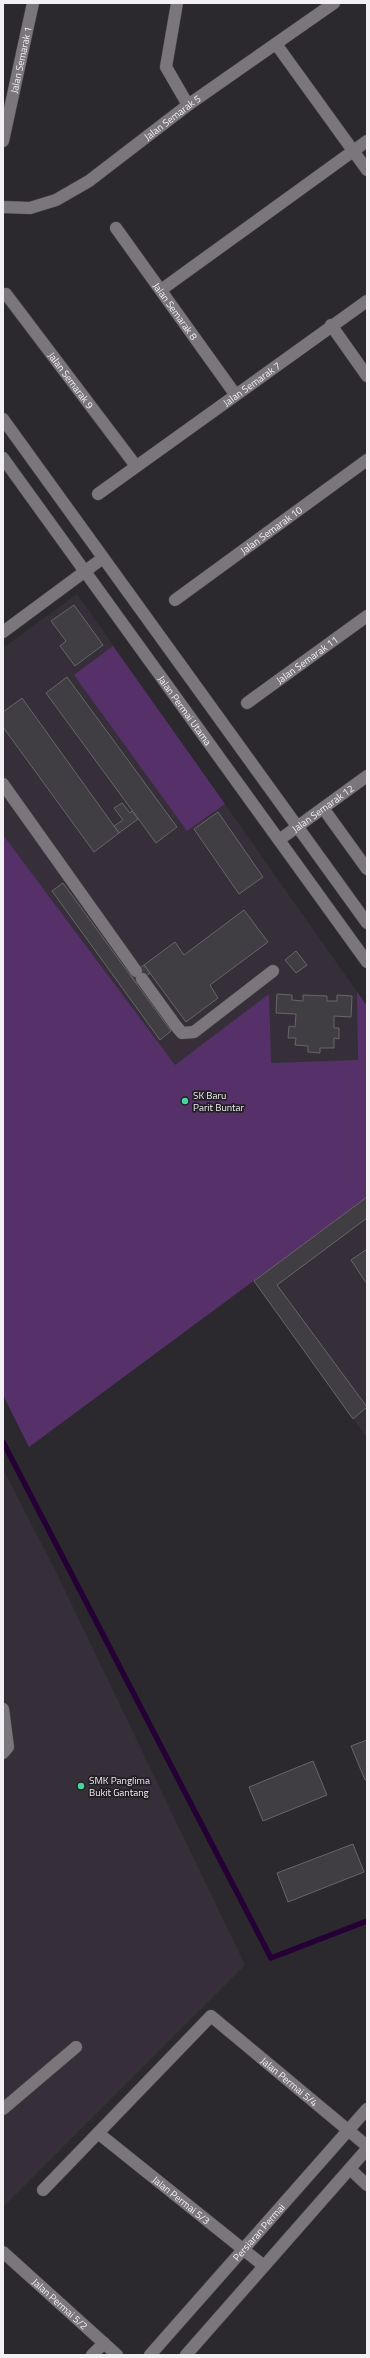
<svg xmlns="http://www.w3.org/2000/svg" width="370" height="2358" font-family="'Titillium Web',sans-serif">
<style>
.built{fill:#362f39}
.green{fill:#563069}
.lines{fill:none;stroke-linecap:round;stroke-linejoin:round}
.stream{stroke:#240035;stroke-width:5.5}
.building{fill:#413e43;stroke:#68646a}
.minor-casing{stroke:#49474b;stroke-width:13}
.minor{stroke:#7a767c;stroke-width:12}
.poi-dot{fill:#48d49d;stroke:#221f24;stroke-width:1.5}
.labels{text-anchor:middle;stroke-width:3.5;stroke-linejoin:round;paint-order:stroke}
.street-label{font-size:10px;fill:#f2f0f3;stroke:#221f24}
.poi-label{font-size:10px;fill:#f2f0f3;stroke:#221f24;text-anchor:start}
</style>
<rect width="100%" height="100%" fill="#2c292e"/>
<path class="built" d="M77,594l290,412v432l-113,-157 -225,166 -26,-52v-747z
M3,1469l53,103 189,393 -242,242z"/>
<path class="green" d="M113,646l112,158 -38,27 -113,-156z
M3,835l172,230 94,-71 2,69 87,-3 -1,-68 10,14v191l-338,250 -26,-52z"/>
<g class="lines">
<path class="stream" d="M3,1442l268,516 96,-37"/>
</g>
<path class="building" d="M74,605l29,40 -28,21 -15,-20 6,-5 -15,-20z
M67,677l110,150 -21,16 -110,-150z
M22,698l97,135 -25,19 -91,-125v-15z
M122,803l8,10 2,-2 6,8 -19,14 -5,-7 9,-6 -9,-12z
M218,812l45,65 -24,17 -45,-65z
M63,883l108,148 -11,9 -108,-149z
M244,910l24,32 -58,43 8,13 -32,24 -42,-57 31,-23 9,13z
M296,951l11,14 -11,8 -11,-13z
M144,965l6,8 -14,10 -6,-8z
M277,994l15,1v5l11,1v-6l24,1v5h10v-6l15,1 -1,21 -17,-1v12h5v11l-5,-1v10h-14v5l-12,-1v-6l-13,-1 1,-7h-8l1,-12 6,1 1,-13 -20,-1z
M367,1197v21l-90,67 90,122 -14,12 -99,-138z
M367,1249v35l-16,-24z
M367,1740v40h-2l-14,-34z
M313,1761l14,34 -64,26 -14,-34z
M353,1844l11,28 -76,30 -11,-29z"/>
<g class="lines">
<defs>
<g id="minor">
<path d="M177,3l-11,64 22,38"/>
<path d="M276,44l91,126"/>
<path id="s1" d="M3,141l30,-138"/>
<path id="s2" d="M3,207l27,1 26,-8 33,-19 99,-76 146,-102"/>
<path id="s3" d="M116,228l119,166"/>
<path d="M161,290l206,-149"/>
<path id="s4" d="M6,294l130,172"/>
<path d="M331,325l36,51"/>
<path d="M3,419l364,504"/>
<path id="s5" d="M3,458l364,504"/>
<path id="s6" d="M98,494l269,-193"/>
<path id="s7" d="M175,600l192,-140"/>
<path d="M3,632l100,-74"/>
<path id="s8" d="M247,703l120,-87"/>
<path d="M3,784l133,187"/>
<path d="M323,808l44,61"/>
<path id="s9" d="M279,840l88,-64"/>
<path d="M142,979l34,47 6,7 12,-1 79,-61"/>
<path d="M3,1709l5,38 -5,6"/>
<path d="M3,2109l73,-62"/>
<path id="s10" d="M98,2133l166,133"/>
<path d="M350,2169l17,16"/>
<path id="s11" d="M43,2190l168,-174 156,130"/>
<path id="s12" d="M3,2252l114,103"/>
<path d="M92,2355l12,-12"/>
<path id="s13" d="M150,2355l217,-246"/>
<path d="M186,2355l181,-206"/>
</g>
</defs>
<use href="#minor" class="minor-casing"/>
<use href="#minor" class="minor"/>
</g>
<g class="poi-dot">
<circle cx="185" cy="1101" r="4"/>
<circle cx="81" cy="1786" r="4"/>
</g>
<g class="labels">
<g class="street-label">
<text dy="4" stroke="none"><textPath href="#s1" startOffset="83">Jalan Semarak 1</textPath></text>
<text dy="4" stroke="none"><textPath href="#s2" startOffset="197">Jalan Semarak 5</textPath></text>
<text dy="4" stroke="none"><textPath href="#s3" startOffset="102">Jalan Semarak 8</textPath></text>
<text dy="4" stroke="none"><textPath href="#s4" startOffset="108">Jalan Semarak 9</textPath></text>
<text dy="4" stroke="none"><textPath href="#s6" startOffset="189">Jalan Semarak 7</textPath></text>
<text dy="4" stroke="none"><textPath href="#s7" startOffset="119">Jalan Semarak 10</textPath></text>
<text dy="4" stroke="none"><textPath href="#s8" startOffset="74">Jalan Semarak 11</textPath></text>
<text dy="4" stroke="none"><textPath href="#s5" startOffset="311">Jalan Permai Utama</textPath></text>
<text dy="4" stroke="none"><textPath href="#s9" startOffset="54">Jalan Semarak 12</textPath></text>
<text dy="4" stroke="none"><textPath href="#s11" startOffset="344">Jalan Permai 5/4</textPath></text>
<text dy="4" stroke="none"><textPath href="#s10" startOffset="107">Jalan Permai 5/3</textPath></text>
<text dy="4" stroke="none"><textPath href="#s13" startOffset="164">Persiaran Permai</textPath></text>
<text dy="4" stroke="none"><textPath href="#s12" startOffset="77">Jalan Permai 5/2</textPath></text>
</g>
<g class="poi-label">
<text x="193" y="1099">SK Baru<tspan x="193" dy="12">Parit Buntar</tspan></text>
<text x="89" y="1784">SMK Panglima<tspan x="89" dy="12">Bukit Gantang</tspan></text>
</g>
</g>
<rect width="370" height="2358" fill="none" stroke="#f2f0f3" stroke-width="8"/>
</svg>
